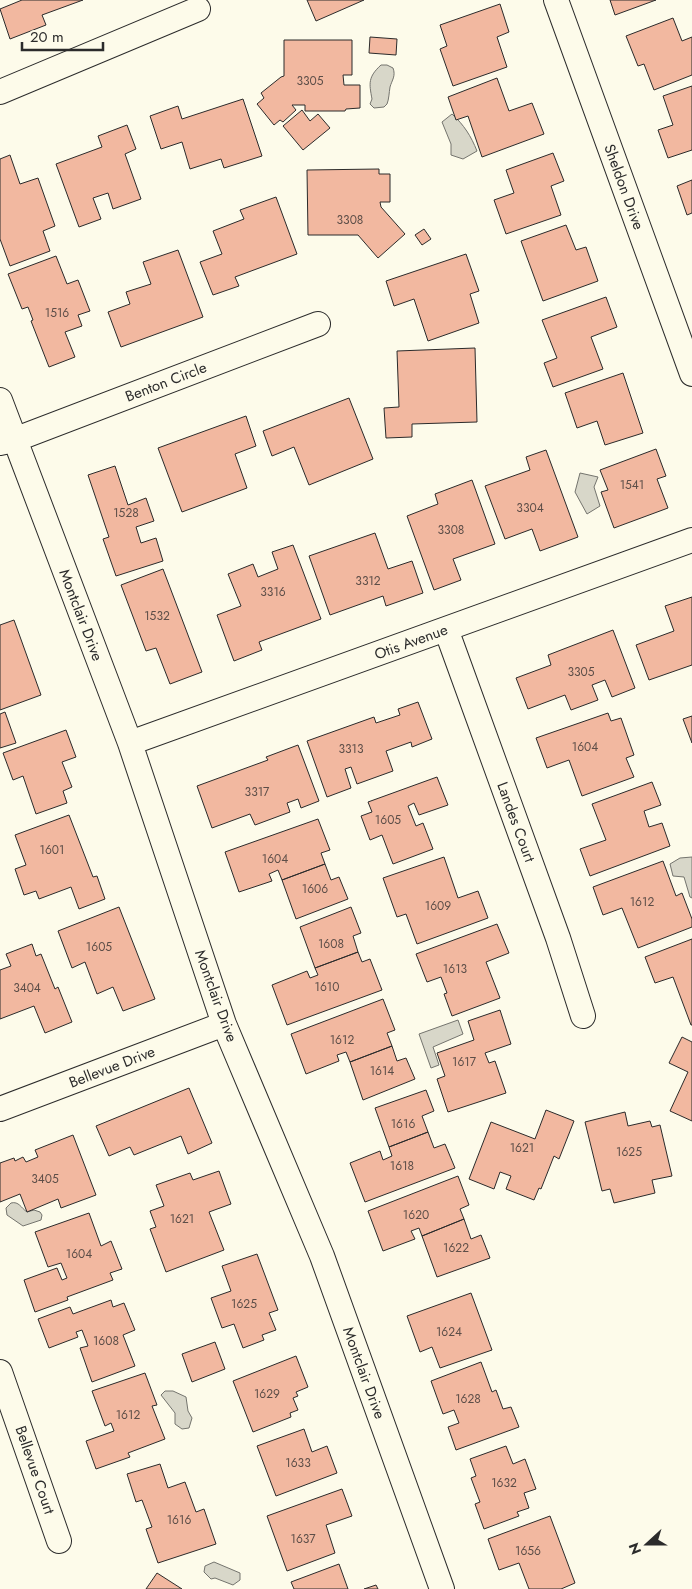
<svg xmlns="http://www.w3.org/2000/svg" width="692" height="1589" font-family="Jost,sans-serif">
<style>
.water{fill:#d8d7c9;stroke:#74746e}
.building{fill:#f2b8a0;stroke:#2b2b2b}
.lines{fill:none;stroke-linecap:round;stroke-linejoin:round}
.minor-casing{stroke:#2b2b2b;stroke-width:26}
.minor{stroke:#fdfbea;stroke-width:24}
.labels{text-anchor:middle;stroke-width:4;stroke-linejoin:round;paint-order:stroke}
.number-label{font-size:12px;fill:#5d4e48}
.street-label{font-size:15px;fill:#2b2b2b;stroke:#fdfbea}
</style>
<rect width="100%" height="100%" fill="#fdfbea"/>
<path class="water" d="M381,65h6l6,3c3,8 -1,12 -3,19 -1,6 -1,12 -3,17l-3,3 -10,1 -4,-4 2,-5c-3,-16 -4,-22 9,-34z
M452,114c12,11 19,22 25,37l-14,8 -12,-4v-11l-9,-22z
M580,473l18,4 -4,10 6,19 -13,8 -12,-22z
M692,857v41l-2,-1 -6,-20 -11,-1 -3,-12 10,-6z
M458,1020l5,14 -30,13 6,18 -8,3 -12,-34z
M11,1203c8,-2 10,5 16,9l7,-2 6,2 2,3 -1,5 -18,6 -16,-11 -1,-7z
M165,1391h8l13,6 2,14 4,7 -3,10 -7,1 -7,-5v-11l-14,-18z
M214,1562l26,11v7l-7,5 -18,-7 -4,1 -7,-7 1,-6z"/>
<path class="building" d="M22,0h61l-41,15 4,10 -36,14 -10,-30z
M307,0h57l-48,21z
M610,0h46l-41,15z
M500,4l9,28 -12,5 10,30 -54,19 -13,-37 7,-3 -7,-21z
M673,18l9,23 10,-4v38l-38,15 -10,-26 -6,2 -12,-30z
M370,37l27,2 -1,16 -27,-2z
M284,40h68v35h-9l1,10h16v23l-14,1 -1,2h-40v-6h-13l4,5 -13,12 -3,-2 -6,5 -17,-21 7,-6 -3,-5 20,-16 3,-1z
M497,78l12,33 23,-8 12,31 -62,23 -14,-41 -12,4 -8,-23z
M692,86v64l-24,8 -10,-28 15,-5 -10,-29z
M243,99l19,57 -38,12 -3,-9 -31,10 -8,-27 -21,7 -11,-33 28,-10 4,13z
M302,110l8,11 8,-7 12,14 -27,22 -20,-24z
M127,125l9,24 -11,5 16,45 -28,10 -5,-16 -15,5 8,21 -22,8 -23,-63 46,-17 -4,-11z
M553,153l11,28 -13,5 10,29 -55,19 -12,-34 20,-7 -8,-23z
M10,155l10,29 18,-6 17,48 -12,5 7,20 -40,15 -10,-27v-80z
M379,169v5h11v28h-10l1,5 24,27 -27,24 -20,-23h-50l-1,-65z
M692,180v33l-5,2 -10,-29z
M276,197l21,57 -62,23 4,9 -26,9 -13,-33 22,-8 -9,-23 31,-12 -4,-9z
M566,225l10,25 10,-3 12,34 -55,20 -22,-60z
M424,229l7,10 -9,6 -7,-10z
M178,250l25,67 -82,30 -13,-35 22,-8 -4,-12 25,-8 -8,-22z
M466,254l13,37 -9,3 9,29 -51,18 -14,-42 -20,7 -8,-25z
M56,256l11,28 11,-4 12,31 -12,4 4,11 -17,6 10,25 -26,10 -18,-46 2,-1 -5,-13 -6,2 -14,-35z
M606,297l11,30 -26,10 12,32 -50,18 -9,-24 13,-5 -15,-38z
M475,348l2,74 -65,2v13l-26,1 -2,-30 15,-1 -2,-56z
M623,373l20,60 -38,12 -8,-24 -20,7 -12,-35z
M349,398l24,61 -64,26 -15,-38 -22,9 -9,-25z
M246,416l10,30 -21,8 12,34 -65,24 -24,-64z
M656,449l10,27 -9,3 11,29 -54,20 -13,-36 7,-2 -8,-20z
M546,450l32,87 -38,14 -8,-22 -27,10 -20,-53 45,-16 -4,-13z
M115,466l13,39 18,-7 8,23 -18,6 5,16 15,-5 7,23 -47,15 -13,-37 6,-2 -21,-62z
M472,480l23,64 -42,15 8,21 -27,10 -27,-74 31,-12 -3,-10z
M375,533l13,36 24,-8 11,32 -37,13 -3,-10 -53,19 -21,-59z
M293,545l28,74 -62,23 3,8 -28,11 -17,-46 24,-9 -13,-32 25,-10 5,13 20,-8 -6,-17z
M163,569l39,103 -32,12 -14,-36 -10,3 -25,-66z
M692,597v68l-43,15 -13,-35 38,-14 -9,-25z
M14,620l27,75 -41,15v-85z
M613,630l22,58 -23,9 -7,-17 -13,5 6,15 -27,10 -6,-15 -37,14 -12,-31 35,-13 -3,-10z
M418,702l14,37 -20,8 -1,-5 -25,9 7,20 -36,13 -6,-17 -6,2 6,19 -24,9 -20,-56 67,-24 2,6 24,-8 -2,-6z
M5,712l11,31 -16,5v-34z
M608,713l3,8 10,-3 13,37 -8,3 8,19 -52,19 -13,-36 -22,8 -11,-30z
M692,716v27l-9,-24z
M66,730l10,27 -14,5 10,25 -9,4 4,12 -31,11 -13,-38 -10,4 -10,-27z
M298,745l21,56 -18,7 -3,-9 -11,4 3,9 -35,13 -5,-11 -38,14 -15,-42 71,-26 -2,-3z
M437,777l11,28 -29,10 -5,-12 -6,3 8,20 7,-3 10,26 -40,15 -11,-29 -12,5 -9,-24 11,-4 -4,-10z
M652,782l9,23 -17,6 5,16 13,-4 8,23 -80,30 -10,-27 26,-9 -14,-36z
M69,815l24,62 4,-1 8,23 -26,10 -8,-22 -32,12 -3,-8 -12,4 -9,-26 11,-4 -11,-30z
M318,819l12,31 -9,3 4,11 -43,16 -4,-10 -9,4 3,7 -33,11 -14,-40z
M444,857l14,41 20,-7 10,27 -71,26 -11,-30 -9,3 -14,-39z
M663,861l13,35 6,-3 10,26v8l-54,21 -16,-40 -19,7 -10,-28z
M325,864l6,16 8,-3 9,22 -52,20 -14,-39z
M119,907l36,92 -32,12 -10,-24 -16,7 -12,-32 -13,6 -14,-37z
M351,907l10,26 -8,3 5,16 -43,16 -15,-41z
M497,924l12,29 -23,9 14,36 -48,18 -8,-22 3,-1 -6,-16 -14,5 -11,-28z
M692,939v86h-1l-18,-48 -18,6 -10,-26z
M32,944l4,12 5,-2 14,35 3,-2 14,35 -27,11 -11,-27 -34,13v-49l11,-4 -5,-12z
M358,952l4,10 8,-3 12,31 -95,35 -15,-40 35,-14 3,7 8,-3 -3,-7z
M383,999l12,31 -8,3 5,13 -42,16 -4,-10 -9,3 2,6 -33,13 -15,-40z
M500,1010l11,34 -26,9 4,10 6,-2 11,32 -58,19 -11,-33 8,-3 -8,-23 37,-13 -6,-19z
M682,1037l10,5v79l-22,-10 18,-39 -19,-9z
M392,1046l5,15 9,-3 9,21 -52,21 -13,-38z
M189,1088l23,55 -24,11 -7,-18 -47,19 -4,-8 -21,9 -13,-30z
M426,1090l8,21 -12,5 6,16 -39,15 -14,-39z
M546,1110l28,11 -15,38 -5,-3 -13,33 -2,-1 -5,12 -28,-11 5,-13 -11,-4 -6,17 -25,-10 22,-57 44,17z
M625,1112l3,14 22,-5 2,6 8,-2 12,51 -20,4 3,13 -41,10 -4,-14 -8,2 -17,-69z
M428,1132l6,16 11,-4 10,24 -90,34 -15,-39 30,-12 3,9 9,-4 -3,-9z
M73,1135l23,60 -35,13 -3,-9 -31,13 -7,-18 -20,8v-39l14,-5 1,3 8,-4 3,5 12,-5 -3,-7z
M219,1171l12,33 -22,8 15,38 -58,22 -16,-43 6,-2 -6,-16 14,-5 -8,-21 34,-12 3,7z
M458,1176l11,29 -9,4 4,10 -42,17 -3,-8 -8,3 4,8 -32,12 -15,-40z
M89,1213l12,33 10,-5 11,28 -12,4 3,7 -46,17 1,3 -33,12 -11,-32 33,-12 5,12 5,-2 -6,-15 -13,4 -13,-35z
M464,1219l7,20 10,-4 9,23 -53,19 -15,-41z
M257,1254l21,56 -9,3 7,17 -14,5 2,5 -21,8 -9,-24 -12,4 -11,-30 20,-7 -9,-25z
M471,1293l21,57 -52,18 -8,-21 -12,5 -13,-36z
M111,1300l2,7 11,-4 11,27 -12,5 12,31 -43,16 -12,-34 8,-2 -6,-16 -6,2 2,5 -29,11 -11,-29 32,-12 3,7z
M215,1342l10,27 -33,13 -10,-28z
M296,1356l12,31 -12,5 2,4 -5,2 5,12 -8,3 1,4 -38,15 -20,-51z
M481,1362l11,30 4,-2 7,19 8,-2 8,20 -63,23 -8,-23 11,-4 -5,-13 -11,4 -12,-33z
M145,1373l12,32 -5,1 13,33 -37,14 2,4 -34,12 -10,-28 28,-10 -3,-8 -6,3 -13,-35z
M304,1429l8,23 15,-6 10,27 -61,23 -19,-50z
M506,1446l7,18 12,-5 11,30 -12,4 5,15 -12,4 2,4 -35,13 -9,-25 5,-2 -9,-24 5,-2 -6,-17z
M160,1464l8,24 17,-6 11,30 8,-3 12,35 -58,19 -12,-34 6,-2 -10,-27 -6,2 -9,-28z
M342,1489l10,27 -26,9 9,28 -48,18 -20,-55z
M550,1516l25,67 -14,6h-32l-10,-26 -20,7 -11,-31z
M339,1564l9,25h-54l-3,-7z
M157,1573l25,16h-36z
M376,1585l2,4h-14z"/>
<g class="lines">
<defs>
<path id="minor" d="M556,0l136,374
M0,92l198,-83
M0,400l130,343 94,281 98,232 120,333
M0,443l14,-3 304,-116
M446,629l112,309 25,78
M130,743l562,-203
M0,1109l224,-85
M0,1372l59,169"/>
</defs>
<use href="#minor" class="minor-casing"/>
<use href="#minor" class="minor"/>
</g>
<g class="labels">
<g class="number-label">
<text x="310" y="85">3305</text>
<text x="350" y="224">3308</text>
<text x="57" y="317">1516</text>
<text x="632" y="489">1541</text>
<text x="530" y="512">3304</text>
<text x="126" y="517">1528</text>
<text x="451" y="534">3308</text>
<text x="368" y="585">3312</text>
<text x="273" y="596">3316</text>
<text x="157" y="620">1532</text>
<text x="581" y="676">3305</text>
<text x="585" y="751">1604</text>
<text x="351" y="753">3313</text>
<text x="257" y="796">3317</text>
<text x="388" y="824">1605</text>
<text x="52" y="854">1601</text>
<text x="275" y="863">1604</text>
<text x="315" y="893">1606</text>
<text x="642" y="906">1612</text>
<text x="438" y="910">1609</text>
<text x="331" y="948">1608</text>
<text x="99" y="951">1605</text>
<text x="455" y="973">1613</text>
<text x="327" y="991">1610</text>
<text x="27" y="992">3404</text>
<text x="342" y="1044">1612</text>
<text x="464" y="1066">1617</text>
<text x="382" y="1075">1614</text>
<text x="403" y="1128">1616</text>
<text x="522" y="1152">1621</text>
<text x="629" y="1156">1625</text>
<text x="402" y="1170">1618</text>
<text x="45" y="1183">3405</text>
<text x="416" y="1219">1620</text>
<text x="182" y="1223">1621</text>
<text x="456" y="1252">1622</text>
<text x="79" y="1258">1604</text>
<text x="244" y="1308">1625</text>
<text x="449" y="1336">1624</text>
<text x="106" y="1345">1608</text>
<text x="267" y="1398">1629</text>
<text x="468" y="1403">1628</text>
<text x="128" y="1419">1612</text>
<text x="298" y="1467">1633</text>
<text x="504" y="1487">1632</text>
<text x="179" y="1524">1616</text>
<text x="303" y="1543">1637</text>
<text x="528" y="1555">1656</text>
</g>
<g class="street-label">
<text transform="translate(624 187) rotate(70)" y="5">Sheldon Drive</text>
<text transform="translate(166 382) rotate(-21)" y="5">Benton Circle</text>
<text transform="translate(81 615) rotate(69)" y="5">Montclair Drive</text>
<text transform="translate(411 642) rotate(-20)" y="5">Otis Avenue</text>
<text transform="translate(516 822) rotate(70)" y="5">Landes Court</text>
<text transform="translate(216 996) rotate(70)" y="5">Montclair Drive</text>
<text transform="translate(112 1067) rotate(-21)" y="5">Bellevue Drive</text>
<text transform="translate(364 1373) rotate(70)" y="5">Montclair Drive</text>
<text transform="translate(35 1470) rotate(71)" y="5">Bellevue Court</text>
</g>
</g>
<g transform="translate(647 1544) rotate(249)" stroke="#fdfbea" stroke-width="4" paint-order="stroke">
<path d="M0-4L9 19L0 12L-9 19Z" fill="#2b2b2b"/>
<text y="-8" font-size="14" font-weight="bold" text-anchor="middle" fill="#2b2b2b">N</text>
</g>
<path d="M22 42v8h81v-8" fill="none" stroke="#2b2b2b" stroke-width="2.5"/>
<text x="30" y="42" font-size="15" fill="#2b2b2b" stroke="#fdfbea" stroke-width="4" paint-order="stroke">20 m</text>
</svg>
